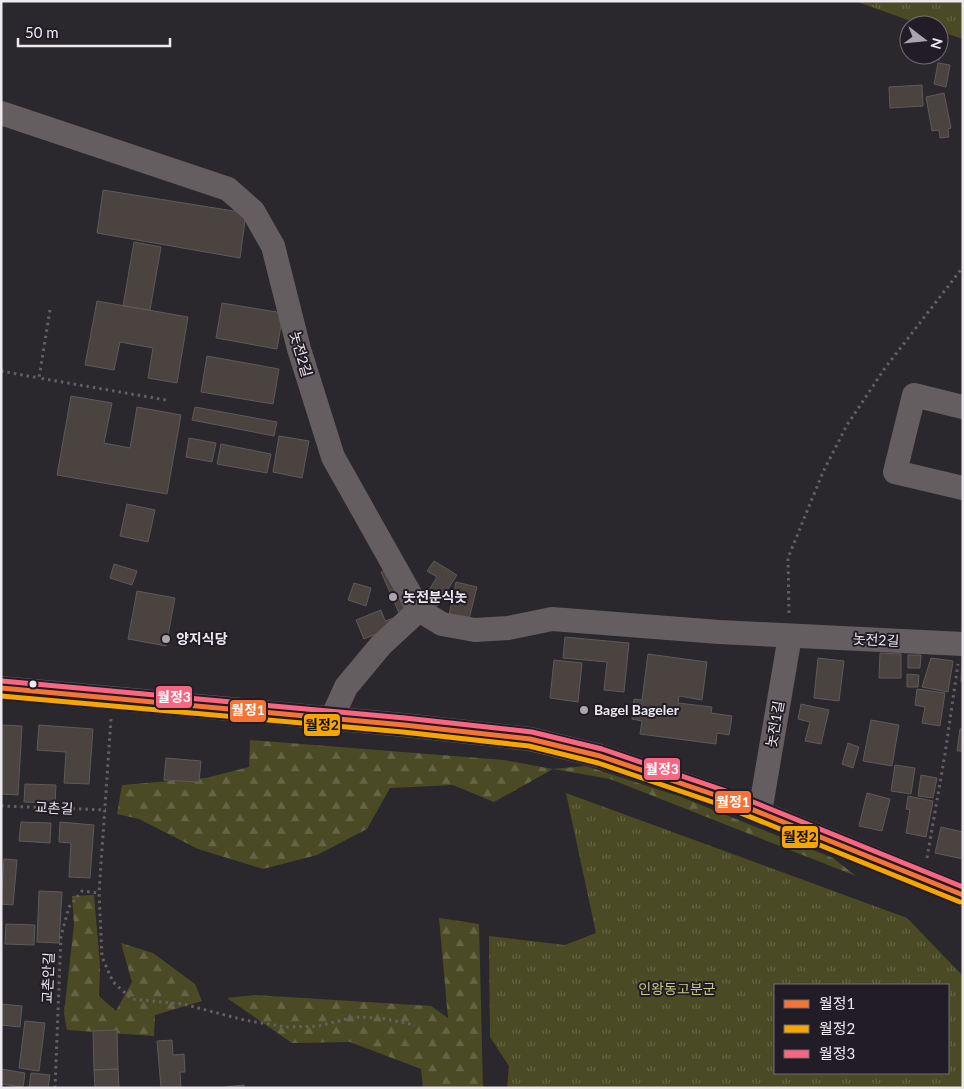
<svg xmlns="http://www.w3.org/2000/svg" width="964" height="1089" font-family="Lato,'Noto Sans KR',sans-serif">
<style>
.forest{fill:url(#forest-firs)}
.park{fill:url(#park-tufts);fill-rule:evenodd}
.building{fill:#4b4340;stroke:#5d5a5a}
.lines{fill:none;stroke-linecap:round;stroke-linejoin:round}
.path{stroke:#645f63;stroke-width:3;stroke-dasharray:2.5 4;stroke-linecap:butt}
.minor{stroke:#655e61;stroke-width:24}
.bus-1-casing{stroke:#211c25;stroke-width:9}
.bus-2-casing{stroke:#211c25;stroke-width:9}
.bus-3-casing{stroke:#211c25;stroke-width:9}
.bus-1{stroke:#f57335;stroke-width:5}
.bus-2{stroke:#f7a600;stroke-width:5}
.bus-3{stroke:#fa6682;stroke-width:5}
.poi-dot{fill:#a9a5ab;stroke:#211c25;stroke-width:2}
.bus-dot{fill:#ede9ef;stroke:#211c25;stroke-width:2}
.labels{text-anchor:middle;stroke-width:4;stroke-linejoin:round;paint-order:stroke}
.street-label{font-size:14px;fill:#ede9ef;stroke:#211c25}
.poi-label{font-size:14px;font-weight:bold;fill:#ede9ef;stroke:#211c25;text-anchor:start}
.park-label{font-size:14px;fill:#c5ca7f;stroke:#211c25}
.line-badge{stroke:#211c25;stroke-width:2}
.badge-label{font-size:14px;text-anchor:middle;font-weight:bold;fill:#fff}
.pale-badge-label{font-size:14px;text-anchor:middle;font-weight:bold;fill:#111}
</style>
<defs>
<pattern id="forest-firs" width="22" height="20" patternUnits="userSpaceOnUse" patternTransform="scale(1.25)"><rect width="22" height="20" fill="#4a4b25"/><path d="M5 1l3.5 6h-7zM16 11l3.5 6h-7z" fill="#646545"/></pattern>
<pattern id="park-tufts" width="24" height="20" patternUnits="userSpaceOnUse" patternTransform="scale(1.25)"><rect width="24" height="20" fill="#4a4b25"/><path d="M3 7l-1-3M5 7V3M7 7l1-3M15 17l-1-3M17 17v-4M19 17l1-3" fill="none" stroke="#646545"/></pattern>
</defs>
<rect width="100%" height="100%" fill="#2b282d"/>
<path class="forest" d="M250,740l254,20 48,9 34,-3 95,31 152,61 23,18 -246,-97 -57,-10 -59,33 -41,-17 -63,3 -23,41 -50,26 -54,14 -65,-20 -59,-30 -22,-5 5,-29 84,-7 43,-11z
M94,895l6,70 -1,31 17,15 16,-29 -11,-39 32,10 42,31 7,17 -47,14 -1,21 -87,-6 -3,-17 10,-88 -2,-29z
M439,918l40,6 4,164h-60l-2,-19 -71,-27 -58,1 -65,-45 28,-3 176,11 17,12z"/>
<path class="park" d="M855,1h108v38l-24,-8v-6h-17z
M566,793l341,125 56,58v112h-456l2,-22 -19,-29 -1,-101 76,9 31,-12zM775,985h173v88h-173z"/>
<path class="building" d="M939,43l4,1 -4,16 -20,-4 20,-1z
M938,63l12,2 -4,22 -12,-3z
M922,85l1,21 -33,2 -1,-21z
M944,93l7,35 -3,1 1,8 -9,1 -1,-8 -7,1 -6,-34z
M103,190l143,23 -6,45 -143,-25z
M134,242l27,5 -11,63 -27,-4z
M97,301l91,16 -11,66 -29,-5 5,-30 -33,-6 -6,28 -29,-5z
M222,303l61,10 -6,36 -61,-11z
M207,356l72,13 -6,35 -72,-12z
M71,396l41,7 -8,40 26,5 7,-41 44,8 -14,79 -110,-19z
M195,407l82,15 -3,14 -82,-16z
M279,436l30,5 -7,37 -29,-6z
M189,438l27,5 -4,19 -26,-5z
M221,444l50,10 -4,19 -50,-9z
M127,504l28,6 -7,32 -28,-6z
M434,561l23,14 -20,31 -13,-8 13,-21 -10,-6z
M114,564l23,7 -5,14 -22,-7z
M387,569l19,43 -6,3 -19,-43z
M456,582l21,5 -8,32 -20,-4z
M354,583l17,5 -5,18 -18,-6z
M137,591l38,7 -9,48 -38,-7z
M381,610l4,11 12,-4 3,7 -36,15 -8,-19z
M565,637l64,6 -5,49 -20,-2 3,-28 -44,-4z
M880,653l21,1v24h-22z
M648,654l59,8 -5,38 -23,-4 -1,7 34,4 -1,6 21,3 -3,19 -12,-2 -1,11 -76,-10 2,-13 -10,-2 2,-20 8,1z
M962,654h1v28h-2z
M908,655h13l-1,13h-12z
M818,658l26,3 -5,40 -25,-3z
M931,658l22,3 -5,31 -26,-5z
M554,660l28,3 -4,39 -28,-4z
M907,674l12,1 -1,12h-11z
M917,689l28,4 -5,33 -18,-3 3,-16 -10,-2z
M801,704l28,6 -8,34 -16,-3 5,-19 -12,-3z
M871,720l28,5 -7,41 -29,-5z
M1,725l21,1 -4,69 -17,-1z
M39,725l54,4 -4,55 -25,-1 2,-31 -29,-2z
M960,729h3v22h-6z
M848,743l11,4 -6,21 -11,-4z
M166,758l35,3 -2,21 -35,-2z
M895,765l20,3 -4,26 -20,-3z
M921,775l16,3 -4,20 -15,-2z
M25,784l31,1 -1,18 -31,-1z
M867,793l23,6 -8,32 -23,-5z
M908,796l25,5 -7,36 -20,-4 4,-23 -4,-1z
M21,822l30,1 -1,20 -31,-2z
M60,822l34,3 -4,53 -21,-1 2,-34 -12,-1z
M941,827l22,5v27l-28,-6z
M4,859l13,1 -4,45 -12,-1z
M39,891l23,1 -3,51 -22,-1z
M6,924l29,1 -1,20 -29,-1z
M1,1004l21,2 -2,21 -19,-2z
M25,1021l20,2 -6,48 -20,-3z
M117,1030l1,39 -24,1 -1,-39z
M172,1040l1,15 11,-1 1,18h-5l1,16h-20l-4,-47z
M1,1069l24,4 -2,14 -22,-3z
M118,1069l1,19h-24l-1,-18z
M31,1073l19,2 -2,13h-19z
M244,1085v3h-19v-1z"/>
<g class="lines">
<path class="path" d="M50,310l-11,68 127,22
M1,371l38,7
M789,613l-1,-55 35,-86 24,-47 38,-57 78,-101
M111,719l-12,174 3,64 11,25 19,17 51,5 61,16 42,7 33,-1 35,-9 26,1 35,7
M1,806l105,4
M927,858l18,-104 13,-90
M55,1088l6,-152 8,-29 13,-16 17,2"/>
<path class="minor" d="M1,113l227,76 25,22 20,35 26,103 34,108 86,153 -38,35 -35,42 -14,31
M963,407l-49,-12 -19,77 68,16
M419,610l23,14 33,6 33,-2 44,-9 167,13 244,12
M1,688l403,37 126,14 70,17 124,42 239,97
M760,812l30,-176"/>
<defs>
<path id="bus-1" d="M1,688l403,37 126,14 70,17 124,42 239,97"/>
<path id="bus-2" d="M1,696l402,36 126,14 69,17 123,42 239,97"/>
<path id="bus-3" d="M2,681l403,37 127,14 70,17 124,42 237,96"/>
</defs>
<use href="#bus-1" class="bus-1-casing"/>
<use href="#bus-2" class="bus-2-casing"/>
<use href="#bus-3" class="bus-3-casing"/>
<use href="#bus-1" class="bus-1"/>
<use href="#bus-2" class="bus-2"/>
<use href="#bus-3" class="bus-3"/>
</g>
<g class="poi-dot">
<circle cx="393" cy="597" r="5"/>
<circle cx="166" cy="639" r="5"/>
<circle cx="584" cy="710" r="5"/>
</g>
<circle class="bus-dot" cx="33" cy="684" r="4.5"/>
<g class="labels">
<g class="street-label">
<text transform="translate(301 354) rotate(74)" y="5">놋전2길</text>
<text transform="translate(876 640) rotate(3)" y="5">놋전2길</text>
<text transform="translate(775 724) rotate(-80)" y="5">놋전1길</text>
<text transform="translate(54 808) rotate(3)" y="5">교촌길</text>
<text transform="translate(48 978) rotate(-88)" y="5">교촌안길</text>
</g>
<g class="poi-label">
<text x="403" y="602">놋전분식놋</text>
<text x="176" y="644">양지식당</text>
<text x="594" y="715">Bagel Bageler</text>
</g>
<g class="park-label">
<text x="677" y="994">인왕동고분군</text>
</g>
</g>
<g class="line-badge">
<rect x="155" y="685" width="38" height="24" rx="5" fill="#fa6682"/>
<rect x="229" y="699" width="38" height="24" rx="5" fill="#f57335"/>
<rect x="303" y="713" width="38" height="24" rx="5" fill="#f7a600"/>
<rect x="643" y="757" width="38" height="24" rx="5" fill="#fa6682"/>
<rect x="714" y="790" width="38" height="24" rx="5" fill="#f57335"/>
<rect x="781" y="825" width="38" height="24" rx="5" fill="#f7a600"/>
</g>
<g class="badge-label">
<text x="174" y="702">월정3</text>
<text x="248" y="715">월정1</text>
<text x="662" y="774">월정3</text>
<text x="733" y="807">월정1</text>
</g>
<g class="pale-badge-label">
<text x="322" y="730">월정2</text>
<text x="800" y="842">월정2</text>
</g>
<rect width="964" height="1089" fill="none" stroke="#ede9ef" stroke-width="5"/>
<rect x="774" y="984" width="175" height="90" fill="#211c25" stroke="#736e76"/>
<rect x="784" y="1000" width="25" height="8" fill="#f57335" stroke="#736e76"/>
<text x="819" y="1009" font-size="15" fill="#ede9ef">월정1</text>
<rect x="784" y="1025" width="25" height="8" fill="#f7a600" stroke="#736e76"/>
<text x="819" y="1034" font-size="15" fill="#ede9ef">월정2</text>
<rect x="784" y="1050" width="25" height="8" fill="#fa6682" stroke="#736e76"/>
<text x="819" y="1059" font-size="15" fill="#ede9ef">월정3</text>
<g transform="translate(924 40) rotate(106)"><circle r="24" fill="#211c25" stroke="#736e76"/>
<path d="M0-4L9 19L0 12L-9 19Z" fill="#a9a5ab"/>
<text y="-8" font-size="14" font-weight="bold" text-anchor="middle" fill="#ede9ef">N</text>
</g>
<path d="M18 38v8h152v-8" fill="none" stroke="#ede9ef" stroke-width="2.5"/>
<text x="25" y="38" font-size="15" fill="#ede9ef" stroke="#211c25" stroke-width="4" paint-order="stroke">50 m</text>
</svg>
